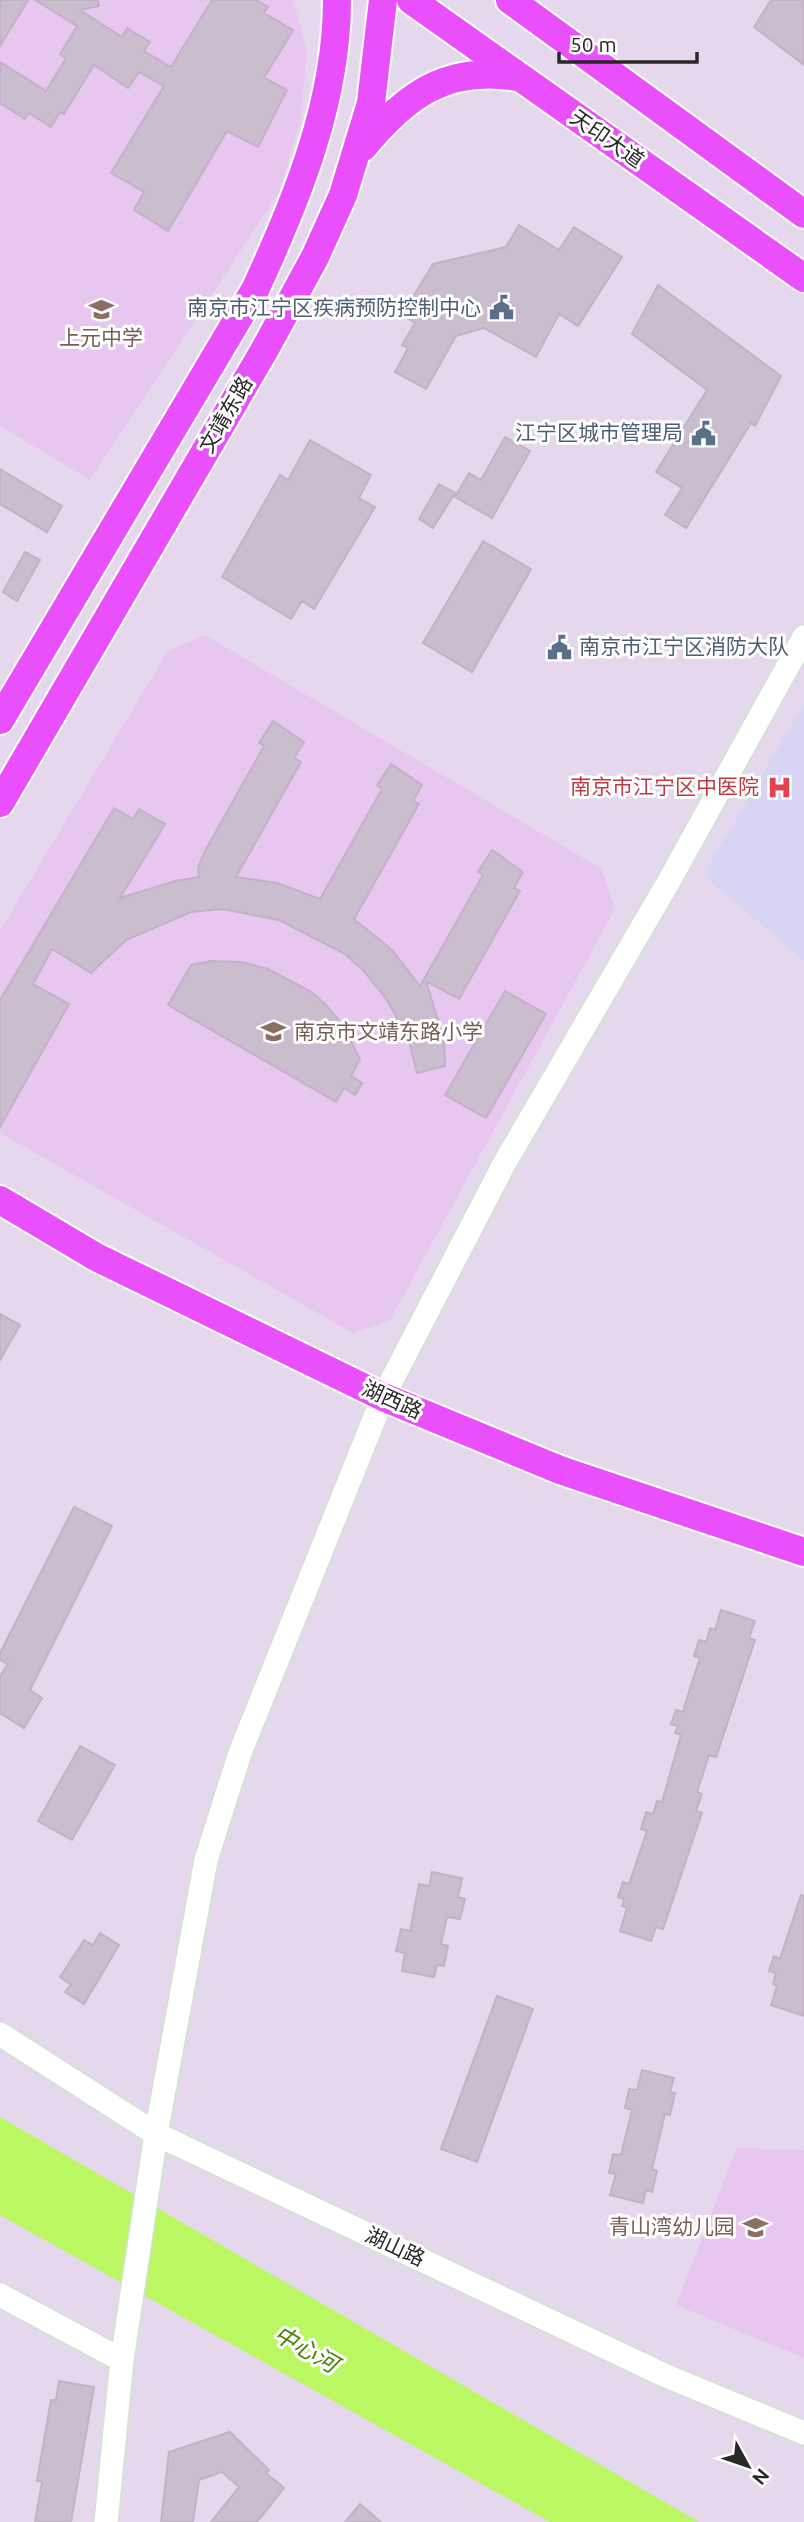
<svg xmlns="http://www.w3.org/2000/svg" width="804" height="2522" font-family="Ubuntu,'Noto Sans SC',sans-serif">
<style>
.education{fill:#e7c6ef}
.medical{fill:#d7d4f4}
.water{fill:#bbf762}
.building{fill:#cabdcd;stroke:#c2b2c7;stroke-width:2}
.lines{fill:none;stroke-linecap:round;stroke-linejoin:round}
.minor-casing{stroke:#cfe3ce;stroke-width:26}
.major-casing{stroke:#fff;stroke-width:32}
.minor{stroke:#fff;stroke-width:23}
.major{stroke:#e94ffa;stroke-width:28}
.labels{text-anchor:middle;stroke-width:6;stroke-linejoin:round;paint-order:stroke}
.street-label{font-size:21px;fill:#282828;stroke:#fff}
.service-label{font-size:21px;fill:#4e5e75;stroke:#fff;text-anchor:end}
.education-label{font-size:21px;fill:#785e54;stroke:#fff}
.health-label{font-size:21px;fill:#be3a42;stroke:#fff;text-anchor:end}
.water-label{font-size:23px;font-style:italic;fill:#488407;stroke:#fff}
</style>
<rect width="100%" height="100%" fill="#e6d8ec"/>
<path class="education" d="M0,0h293l14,50 -6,67 -21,74 -190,289 -90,-54z
M205,635l397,234 13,40 -225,411 -37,13 -353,-200v-202l167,-279z
M737,2148l67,2v208l-128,-53z"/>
<path class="medical" d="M804,704v256l-93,-78 -5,-12z"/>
<path class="water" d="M0,2117l699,405h-149l-550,-307z"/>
<path class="building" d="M0,0h28l-28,46z
M35,0h63l1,6 -19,4 42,27 5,-9 23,14 -6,9 27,16 41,-67h44l12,7 -4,6 29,17 -29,48 23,12 -29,57 -31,-16 -59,100 -34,-21 10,-18 -33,-19 53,-87 -25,-14 -11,16 -34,-23 -30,49 -4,-2 -9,15 -22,-14 -4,6 -25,-16v-41l46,29 20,-33 -6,-4 17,-28z
M771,0h33v65l-50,-38z
M519,225l40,25 15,-23 48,30 -44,69 -19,-12 -23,43 -52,-29 -28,8 -30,53 -31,-17 13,-24 -6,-3 13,-22 -13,-8 31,-51 73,-17z
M658,285l123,91 -26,50 -4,-3 -65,105 -21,-13 17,-27 -26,-16 51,-82 -75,-56z
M505,437l25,14 -38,67 -37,-21 14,-24 12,7z
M310,440l61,35 -12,23 16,9 -61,102 -12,-8 -11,18 -69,-42 58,-102 8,5z
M0,469l62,37 -15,26 -47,-28z
M439,484l16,9 -22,35 -14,-9z
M483,541l48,28 -59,103 -49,-29z
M25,552l15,8 -23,41 -14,-9z
M273,721l31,21 -10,16 7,4 -65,115 41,6 43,16 62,-110 -5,-4 14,-21 31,21 -9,16 6,3 -65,115 38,31 28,36 63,-111 -5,-3 14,-22 31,22 -9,16 6,3 -61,108 -33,-18 18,59 1,26 -28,7 -9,-35 -21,-38 -24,-30 -18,-16 -66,-34 -57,-11 -31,3 -65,28 -35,33 -39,-24 -19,35 36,20 -69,123v-127l114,-192 19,11 6,-10 26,15 -45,74 55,-17 24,-4 -1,-9 7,-17 59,-105 -5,-3z
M212,961l30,1 26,7 42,22 16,14 16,19 18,35 -9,17 11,7 -7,12 -11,-7 -8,14 -168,-97 23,-40z
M505,991l41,23 -60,104 -41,-23z
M0,1314l20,11 -20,35z
M74,1507l38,19 -82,164 12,8 -18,30 -24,-15v-37l8,-12 -8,-4v-7z
M721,1610l34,11 -6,17 6,2 -39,117 -7,-2 -12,37 5,2 -6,17 6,2 -39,116 -7,-2 -5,14 -31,-10 7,-23 -5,-2 2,-7 -6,-2 5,-15 6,2 18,-53 -6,-2 5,-17 7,2 4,-13 5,1 19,-67 -6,-2 3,-7 -7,-2 5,-14 7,2 8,-27 9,-27 -6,-2 5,-16 7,2 4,-14 5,2z
M80,1746l35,19 -43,75 -34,-19z
M432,1872l30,6 -4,19 7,2 -5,20 -13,-2 -6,27 7,2 -4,20 -7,-1 -3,12 -32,-6 3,-18 -9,-2 5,-22 9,2 9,-47 10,2z
M801,1895l3,1v120l-33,-11 6,-19 -4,-2 3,-11 -7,-2 5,-15 6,3z
M100,1933l19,12 -35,59 -19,-12 6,-7 -11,-8 24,-37 9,5z
M497,1996l36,13 -56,153 -36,-13z
M642,2070l32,8 -4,14 5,1 -5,22 -5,-1 -13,55 5,2 -5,21 -6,-2 -3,13 -33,-8 6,-21 -7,-1 4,-19 8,1 11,-45 -7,-2 4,-19 8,1z
M59,2381l35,6 -23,135h-36l7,-40 -5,-1 7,-41 7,-40h5z
M230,2432l39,38 -3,3 18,15 -27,34h-46l28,-35 -17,-15 -23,8 -6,42h-32l8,-70z
M360,2504l21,18h-36z"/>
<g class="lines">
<defs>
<path id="minor" d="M0,2034l156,100 508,241 140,58
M0,2295l122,65
M106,2522l16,-162 34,-226 50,-274 34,-107 143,-356 121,-233 165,-283 135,-244"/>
<path id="major" d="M411,0l393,278
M510,0l294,214
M363,147c43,-52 84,-82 154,-70
M0,720l255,-430c42,-91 82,-188 82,-290
M0,803l265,-454 50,-92 28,-62 28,-92 12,-103
M0,1200l96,57 287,140 177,73 244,82"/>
</defs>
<use href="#minor" class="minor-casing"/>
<use href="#major" class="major-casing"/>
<use href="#minor" class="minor"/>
<use href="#major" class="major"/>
</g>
<defs>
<symbol id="civic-bare" viewBox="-9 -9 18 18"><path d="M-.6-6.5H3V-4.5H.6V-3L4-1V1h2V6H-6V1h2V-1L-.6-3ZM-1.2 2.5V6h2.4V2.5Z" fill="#5c6f8a" stroke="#fff" stroke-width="2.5" paint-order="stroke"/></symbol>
<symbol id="school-bare" viewBox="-9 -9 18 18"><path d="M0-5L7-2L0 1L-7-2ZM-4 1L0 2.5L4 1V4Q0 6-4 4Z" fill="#8d6e63" stroke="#fff" stroke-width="2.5" paint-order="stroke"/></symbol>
<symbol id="hospital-bare" viewBox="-9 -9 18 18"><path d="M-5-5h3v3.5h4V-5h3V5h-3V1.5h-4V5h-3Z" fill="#e0444e" stroke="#fff" stroke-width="2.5" paint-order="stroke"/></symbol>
</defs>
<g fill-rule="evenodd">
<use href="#civic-bare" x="484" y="290" width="35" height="35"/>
<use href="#school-bare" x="84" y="292" width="35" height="35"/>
<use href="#civic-bare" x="686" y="416" width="35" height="35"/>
<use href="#civic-bare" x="542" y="630" width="35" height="35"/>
<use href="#hospital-bare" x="762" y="770" width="35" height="35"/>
<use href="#school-bare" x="256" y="1014" width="35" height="35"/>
<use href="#school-bare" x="738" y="2210" width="35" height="35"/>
</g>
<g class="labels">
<g class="street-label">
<text transform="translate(607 139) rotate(35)" y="7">天印大道</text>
<text transform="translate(226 415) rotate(-60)" y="7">文靖东路</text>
<text transform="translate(392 1400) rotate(24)" y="7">湖西路</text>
<text transform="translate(395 2247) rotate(25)" y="7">湖山路</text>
</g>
<g class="service-label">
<text x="481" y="315">南京市江宁区疾病预防控制中心</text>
<text x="683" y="440">江宁区城市管理局</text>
<text x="579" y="654" text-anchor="start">南京市江宁区消防大队</text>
</g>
<g class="education-label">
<text x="101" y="345">上元中学</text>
<text x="294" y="1039" text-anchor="start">南京市文靖东路小学</text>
<text x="735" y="2234" text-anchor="end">青山湾幼儿园</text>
</g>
<g class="health-label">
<text x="759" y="794">南京市江宁区中医院</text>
</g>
<g class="water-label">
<text transform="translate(306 2349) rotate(30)" y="8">中心河</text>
</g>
</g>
<g transform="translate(748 2466) rotate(130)" stroke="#ffffff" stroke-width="5" paint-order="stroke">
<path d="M0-5L12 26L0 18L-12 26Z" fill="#282828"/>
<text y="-10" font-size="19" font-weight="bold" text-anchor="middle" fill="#282828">N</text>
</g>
<path d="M559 52v10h138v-10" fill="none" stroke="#282828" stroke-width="3.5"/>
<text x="570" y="52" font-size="21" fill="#282828" stroke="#ffffff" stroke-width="5" paint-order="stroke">50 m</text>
</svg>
